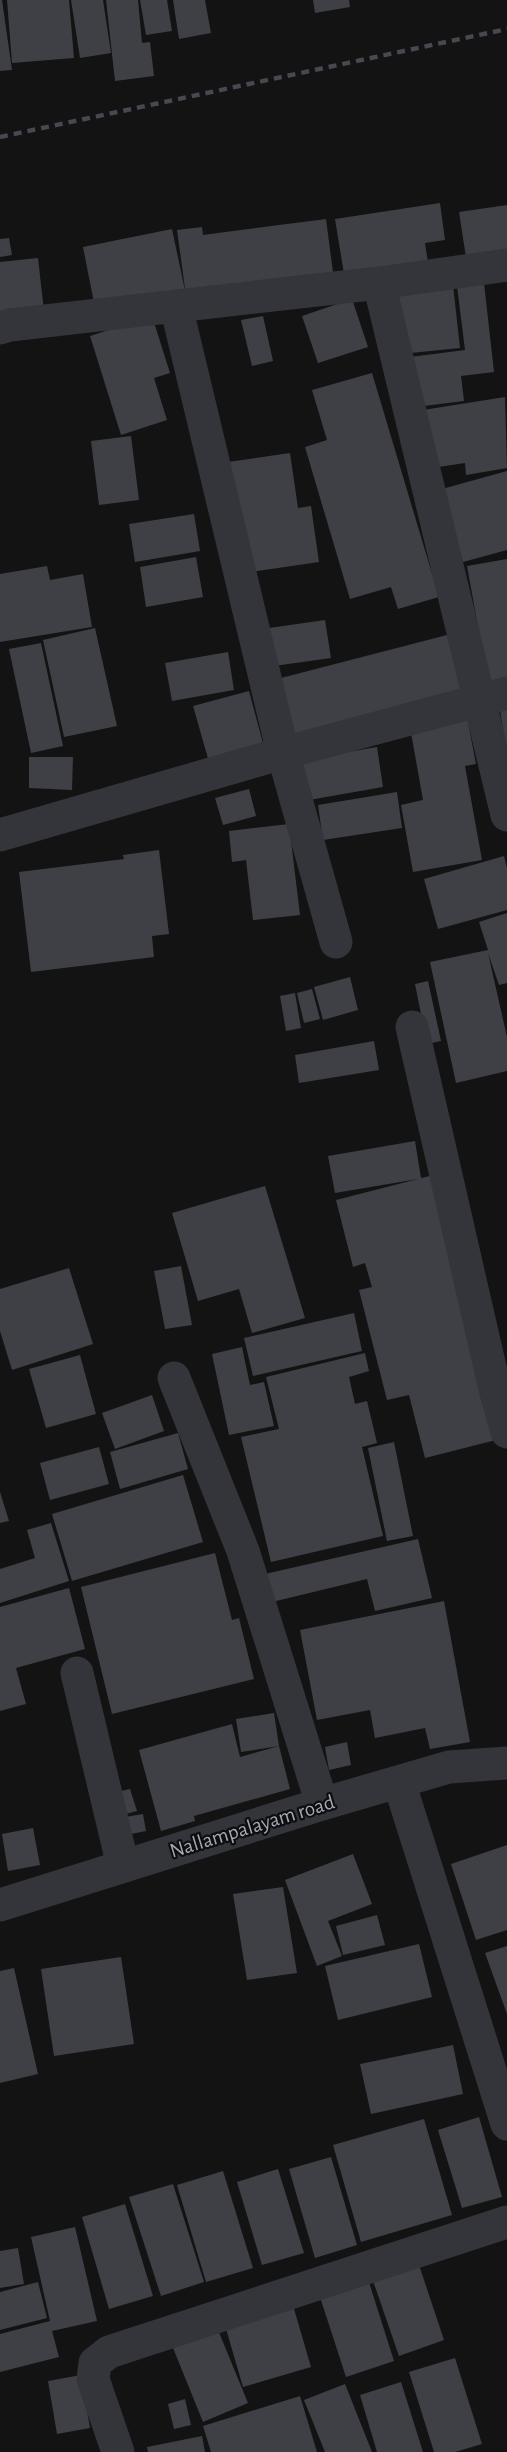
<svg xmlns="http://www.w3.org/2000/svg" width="507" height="2452" font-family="'Alegreya Sans',sans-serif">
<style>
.building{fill:#3f4045}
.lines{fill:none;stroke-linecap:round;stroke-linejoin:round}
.minor{stroke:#33353a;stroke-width:33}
.tertiary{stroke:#33353a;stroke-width:33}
.rail{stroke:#46494f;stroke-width:4.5;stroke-dasharray:8 6;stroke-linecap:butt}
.labels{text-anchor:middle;stroke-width:4.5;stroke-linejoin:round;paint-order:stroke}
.street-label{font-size:21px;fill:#a3aab6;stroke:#0e0e0f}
</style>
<rect width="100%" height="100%" fill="#131314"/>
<path class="building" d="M0,0h2l10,70 -12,1z
M7,0h62l5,58 -62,5z
M71,0h32l8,53 -31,5z
M106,0h32l4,43 8,-1 4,34 -39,5z
M140,0h27l5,31 -26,4z
M173,0h32l6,33 -32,6z
M313,0h36l1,7 -35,6z
M440,203l5,37 -20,3 3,20 -84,11 -9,-55z
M507,205v53l-40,6 -8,-52z
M326,219l8,61 -148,16 -9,-66 25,-3 1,8z
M172,229l14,66 -90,18 -13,-66z
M9,238l3,17 -12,2v-18z
M38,258l6,53 -44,5v-54z
M484,283l10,89 -33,4 3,25 -48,6 -6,-50 55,-7 -8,-64z
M453,285l7,63 -59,6 -6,-63z
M352,299l16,48 -50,16 -16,-47z
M152,316l18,57 -16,5 13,42 -46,15 -31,-99z
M263,316l10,45 -21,5 -11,-46z
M372,373l67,224 -41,12 -7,-22 -41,12 -45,-152 22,-7 -15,-50z
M505,397l2,71 -41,7 -1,-12 -33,5 -9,-58z
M131,436l8,64 -40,5 -8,-64z
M290,453l8,55 13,-2 8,56 -75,11 -16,-111z
M507,471v79l-44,12 -21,-73z
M194,514l6,37 -65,11 -6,-38z
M196,557l7,40 -57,10 -6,-40z
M507,559v120l-19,3 -21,-116z
M47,566l3,14 33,-6 9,53 -92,15v-68z
M325,620l6,38 -57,8 -5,-38z
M95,628l22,98 -53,11 -21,-97z
M447,635l15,56 -167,43 -14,-56z
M41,643l22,103 -32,7 -22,-104z
M228,652l6,38 -62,11 -7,-38z
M249,691l15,56 -55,15 -16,-56z
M507,702v48h-1l-7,-47z
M467,717l9,47 -11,2 17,94 -69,12 -12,-67 22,-5 -13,-73z
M377,747l6,40 -74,13 -7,-40z
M29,757h44l-1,33 -43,-2z
M249,789l7,27 -33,9 -8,-27z
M397,792l5,36 -79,12 -5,-35z
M289,824l11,91 -47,5 -7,-60 -14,2 -3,-31z
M159,850l10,84 -17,2 2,21 -123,15 -12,-100 105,-13 -1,-4z
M504,856l3,12v42l-69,19 -14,-50z
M507,913v70l-8,2 -11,-32 19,84v34l-51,12 -26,-121 58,-12 -9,-28z
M350,977l8,33 -35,10 -9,-33z
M428,981l13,60 -14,3 -12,-60z
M312,989l8,30 -16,4 -7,-30z
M295,993l6,35 -15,3 -6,-35z
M374,1041l5,29 -80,13 -4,-28z
M415,1141l6,37 9,-2 66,264 -71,18 -16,-63 -22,5 -28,-110 13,-3 -7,-24 -12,4 -17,-67 82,-21 -83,14 -7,-37z
M265,1186l40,132 -53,15 -13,-44 -41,12 -26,-88z
M181,1266l11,59 -27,4 -11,-58z
M69,1268l24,76 -81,26 -12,-39v-42z
M354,1313l8,38 -109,25 -9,-38z
M242,1347l8,38 14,-3 10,44 -45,9 -17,-81z
M365,1353l4,18 -20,6 6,27 12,-3 10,42 -15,4 21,89 -112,26 -30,-125 38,-8 -13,-52z
M80,1355l16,59 -50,14 -17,-59z
M152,1395l12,36 -49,18 -13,-36z
M178,1433l10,36 -68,20 -10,-37z
M394,1442l19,94 -26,5 -19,-93z
M99,1447l10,37 -59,16 -10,-37z
M183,1475l20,67 -131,39 -20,-67z
M0,1492l9,29 -9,2z
M51,1523l18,58 -69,22v-34l35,-11 -8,-28z
M418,1539l14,59 -57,13 -8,-32 -95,23 -7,-28z
M215,1553l17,67 7,-2 15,61 -142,35 -31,-127z
M69,1588l16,61 -69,19 10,36 -26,7v-104z
M444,1601l26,141 -40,7 -5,-21 -50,10 -5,-28 -53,10 -17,-90z
M274,1713l5,33 -38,6 -5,-33z
M232,1724l8,33 39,-11 11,43 -96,27 1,5 -34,10 -22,-81z
M347,1742l4,23 -22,5 -4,-23z
M130,1789l7,22 -19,5 -6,-23z
M143,1814l3,17 -25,5 -2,-18z
M33,1828l7,37 -32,6 -6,-37z
M507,1845v85l-31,10 -25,-76z
M353,1854l19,50 -44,17 14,35 -25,10 -32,-86z
M283,1887l14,86 -50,7 -14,-86z
M377,1915l8,30 -42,10 -7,-29z
M419,1944l13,53 -94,23 -13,-54z
M507,1946v68l-22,-61z
M121,1957l13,87 -80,12 -13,-87z
M14,1968l24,106 -38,9v-112z
M453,2045l10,49 -92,20 -11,-50z
M479,2117l23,80 -40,11 -24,-78z
M424,2119l28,96 -91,27 -28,-97z
M331,2157l26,88 -42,13 -26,-89z
M278,2169l26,84 -42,12 -25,-83z
M223,2171l30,97 -47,14 -29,-97z
M173,2184l31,98 -43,14 -32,-99z
M125,2204l28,92 -44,13 -27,-92z
M75,2227l22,94 -45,10 7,26 -59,15v-38l50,-13 -19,-84z
M18,2248l6,36 -24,4v-37z
M417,2259l27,81 -45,16 -28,-81z
M367,2276l27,85 -48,16 -28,-86z
M38,2282l9,36 -47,12v-38z
M292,2302l19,65 -68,20 -19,-65z
M216,2325l32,78 -45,19 -32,-79z
M455,2358l27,86 -27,8h-21l-25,-80z
M81,2375l9,53 -33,6 -9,-53z
M401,2382l22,70h-46l-17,-57z
M345,2384l27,68h-47l-21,-52z
M300,2396l17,56h-106l-8,-26z
M185,2399l6,26 -17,4 -6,-25z
M202,2436l3,16h-57l-1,-5z"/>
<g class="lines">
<path class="minor" d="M379,283l128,532
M176,306l107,447 53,189
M0,328l10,-3 369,-42 128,-18
M0,835l283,-82 224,-60
M412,1027l83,362 12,43
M174,1378l69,173 79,253
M77,1673l46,193
M399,1782l108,342
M118,2452l-25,-73 2,-16 14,-11 398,-130"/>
<path class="tertiary" d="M0,1905l322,-101 127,-37 58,-4"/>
<path class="rail" d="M0,137l507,-108"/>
</g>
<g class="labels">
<g class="street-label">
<text transform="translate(252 1826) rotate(-17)" y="7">Nallampalayam road</text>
</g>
</g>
</svg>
